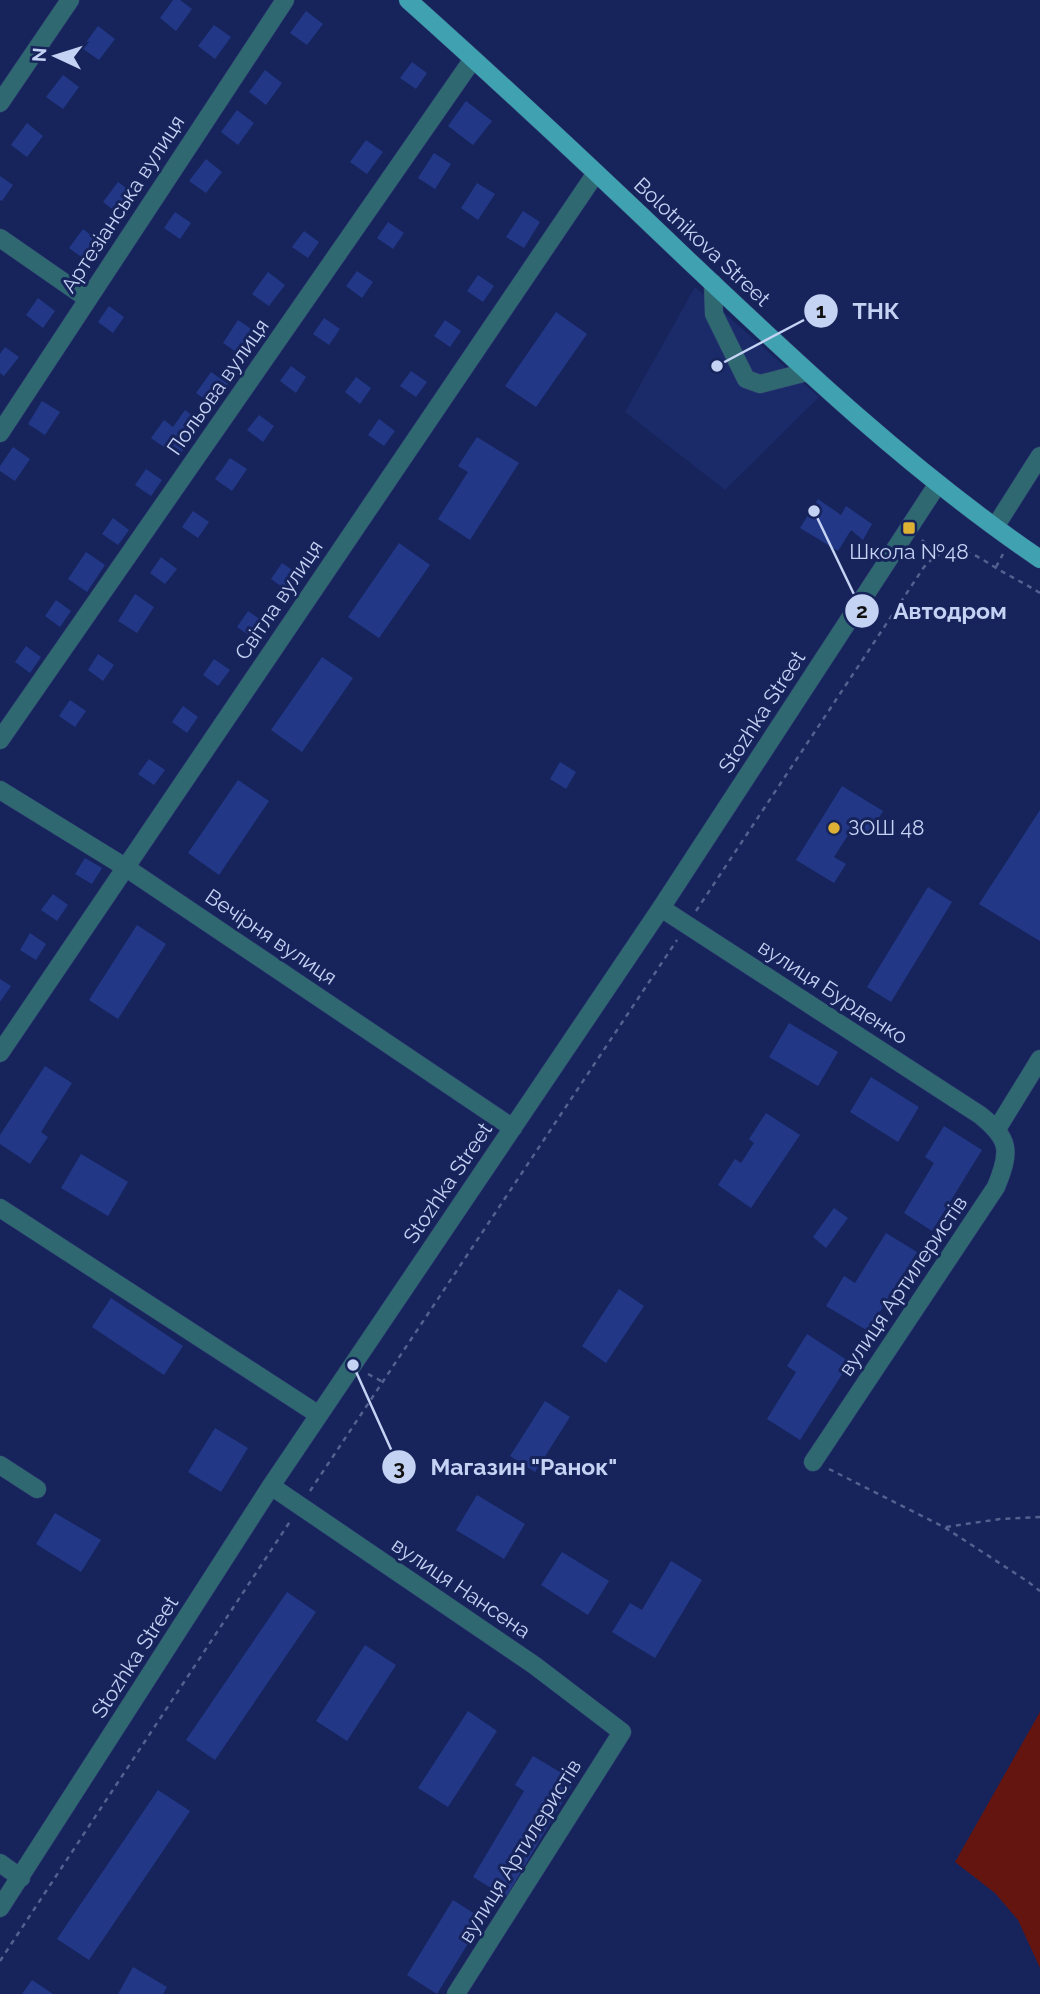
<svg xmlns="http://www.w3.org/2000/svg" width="1040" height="1994" font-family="Raleway,sans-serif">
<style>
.built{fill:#1b2b69}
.green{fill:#651510}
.building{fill:#233787}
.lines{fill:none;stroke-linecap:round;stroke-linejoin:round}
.minor-casing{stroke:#324073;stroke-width:19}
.major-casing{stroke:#324073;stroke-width:19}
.path{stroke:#536190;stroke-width:2.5;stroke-dasharray:5 5;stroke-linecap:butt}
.minor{stroke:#2f6871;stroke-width:18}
.major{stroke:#40a2b0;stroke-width:18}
.poi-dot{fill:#ddb133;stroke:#16245b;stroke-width:2.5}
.labels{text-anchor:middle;stroke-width:6;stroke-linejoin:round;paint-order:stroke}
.street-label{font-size:21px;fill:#c4d2f4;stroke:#16245b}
.poi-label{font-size:21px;fill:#c4d2f4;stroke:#16245b}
.leader{fill:none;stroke:#c4d2f4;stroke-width:2.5}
.callout-dot{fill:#c4d2f4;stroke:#16245b;stroke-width:2.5}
.mark-label{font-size:21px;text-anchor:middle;font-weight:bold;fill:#111}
.callout-label{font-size:23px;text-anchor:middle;font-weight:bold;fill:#c4d2f4;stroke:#16245b;stroke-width:6;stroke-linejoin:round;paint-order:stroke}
</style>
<rect width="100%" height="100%" fill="#16245b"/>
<path class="built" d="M695,287l124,110 -94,93 -100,-78z"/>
<path class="green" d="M1040,1712v256l-22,-48 -23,-27 -40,-31z"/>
<path class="building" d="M173,0h7l12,9 -16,22 -16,-13z
M306,11l17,13 -16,21 -17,-12z
M214,25l17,12 -16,22 -17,-13z
M98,26l17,13 -16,21 -17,-12z
M412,62l15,11 -11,16 -16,-11z
M265,70l17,13 -16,22 -17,-13z
M63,75l16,12 -16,22 -17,-12z
M466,101l26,20 -19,24 -25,-19z
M237,110l17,13 -16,22 -17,-13z
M27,123l16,13 -16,21 -16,-12z
M366,140l17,12 -16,22 -17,-12z
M434,153l17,11 -16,25 -17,-11z
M206,159l16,13 -16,21 -17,-12z
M0,176l13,9 -11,16 -2,-1z
M118,182l14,10 -16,20 -13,-10z
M477,183l18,11 -17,26 -17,-12z
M523,211l17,11 -16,26 -18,-11z
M175,212l16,11 -11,16 -16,-11z
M388,222l16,11 -11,16 -16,-11z
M83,229l16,12 -15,18 -15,-11z
M304,231l15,11 -11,16 -16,-11z
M357,271l16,11 -11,16 -16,-12z
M268,272l17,13 -16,21 -17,-12z
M478,275l16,11 -11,16 -16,-11z
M38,298l17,13 -12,17 -17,-13z
M109,306l15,11 -11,16 -15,-11z
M556,312l31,22 -51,73 -31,-21z
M324,318l16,11 -11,16 -16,-11z
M238,320l19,13 -15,23 -19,-13z
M445,320l16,11 -11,16 -16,-11z
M5,347l14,10 -15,19 -4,-3v-19z
M291,366l15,11 -10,16 -16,-12z
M411,371l16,11 -11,15 -16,-11z
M211,372l17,12 -15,21 -17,-12z
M356,377l15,11 -11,16 -15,-12z
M42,401l18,11 -15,23 -17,-11z
M185,410l17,13 -24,34 -27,-19 13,-18 9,7z
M259,415l15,11 -11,16 -16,-12z
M379,419l16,12 -11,15 -16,-11z
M477,437l42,26 -49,77 -32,-21 30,-47 -10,-6z
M13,447l17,12 -15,22 -15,-10v-5z
M230,458l17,11 -15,22 -17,-12z
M146,469l16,11 -11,16 -16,-11z
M818,499l23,16 5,-9 26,18 -9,16 -12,-10 -13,21 -38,-23z
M193,511l16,11 -11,16 -16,-11z
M113,518l16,12 -11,15 -16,-11z
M399,543l31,22 -51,73 -31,-21z
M86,552l19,13 -18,27 -19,-13z
M161,557l16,12 -12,15 -15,-11z
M282,563l16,11 -12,16 -15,-11z
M135,594l19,13 -17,26 -19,-12z
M56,600l15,11 -11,16 -15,-11z
M248,611l16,11 -11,16 -16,-11z
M26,646l15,11 -11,16 -15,-11z
M98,654l16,11 -11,16 -15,-11z
M322,657l31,21 -51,74 -31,-22z
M214,659l16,11 -12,16 -15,-11z
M70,700l16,11 -11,16 -16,-11z
M183,706l15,11 -11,16 -15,-11z
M149,759l16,11 -11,15 -16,-11z
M560,762l16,10 -10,17 -16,-10z
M238,780l31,21 -50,74 -31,-22z
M842,786l41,25 -15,24 -14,-9 -20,31 12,7 -12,19 -38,-23z
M1040,810v131l-61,-37z
M85,858l17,10 -10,16 -17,-10z
M928,887l24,15 -61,100 -24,-15z
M53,894l15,11 -11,16 -16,-11z
M137,925l29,19 -48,75 -29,-19z
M30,933l16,11 -10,16 -16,-10z
M0,979l11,7 -11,16z
M789,1023l49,29 -20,34 -49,-29z
M45,1066l27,17 -31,49 7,5 -18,27 -30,-20v-9z
M871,1077l48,30 -21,35 -48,-30z
M766,1113l34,22 -49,73 -33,-23 17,-26 6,4 13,-20 -5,-4z
M944,1126l38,24 -50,81 -28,-18 30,-50 -9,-6z
M81,1154l47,28 -20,34 -47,-28z
M834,1208l14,10 -22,30 -13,-11z
M886,1233l31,19 -49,79 -42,-25 18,-30 11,7z
M619,1289l25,17 -38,57 -24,-17z
M111,1298l72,48 -19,29 -72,-48z
M807,1334l43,28 -50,78 -33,-21 29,-47 -9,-6z
M545,1401l25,16 -35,55 -25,-16z
M215,1428l33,20 -27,44 -33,-20z
M477,1495l48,29 -21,35 -48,-29z
M55,1513l46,27 -20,32 -45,-28z
M562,1552l47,29 -21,34 -47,-30z
M671,1561l31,19 -47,78 -43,-26 18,-29 12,7z
M287,1592l29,20 -101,148 -29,-20z
M365,1645l31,20 -49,76 -31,-20z
M468,1711l29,20 -49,76 -30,-19z
M533,1756l42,25 -69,116 -33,-20 51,-86 -9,-6z
M158,1790l32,21 -101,149 -32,-21z
M453,1900l30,19 -46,75 -30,-19z
M133,1967l34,20 -4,7h-45z
M32,1980l21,14h-31z"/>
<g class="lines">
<defs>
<path id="minor" d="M0,103l70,-103
M0,238l88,61
M713,283l1,31 32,65 14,5 47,-12
M0,433l285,-433
M995,527l45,-71
M0,740l473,-681
M0,790l125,77 388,261
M661,908l319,207c30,24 31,36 16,72l-183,275
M0,1053l596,-880
M997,1129l43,-70
M0,1208l319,207
M0,1465l37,24
M271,1486l263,179 88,67 -166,262
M0,1863l21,15
M0,1908l271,-422 390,-578 276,-423"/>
<path id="major" d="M408,0c95,85 188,172 280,260 112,106 224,212 352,299"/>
</defs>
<use href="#minor" class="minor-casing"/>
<use href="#major" class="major-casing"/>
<path class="path" d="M922,540l14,14
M996,567l7,-13
M696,911l228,-344c26,-28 44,-17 72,1 15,9 30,16 44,25
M368,1374l15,8
M829,1469l115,58 83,54 13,10
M310,1491l367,-551
M946,1527l54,-8 40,-2
M0,1961l291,-441"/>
<use href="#minor" class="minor"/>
<use href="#major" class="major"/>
</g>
<g class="poi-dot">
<rect x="902" y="521" width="14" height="14" rx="3.5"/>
<circle cx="834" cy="828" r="7"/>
</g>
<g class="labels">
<g class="street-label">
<text transform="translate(123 204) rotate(-57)" y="7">Артезіанська вулиця</text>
<text transform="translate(702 242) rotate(43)" y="7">Bolotnikova Street</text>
<text transform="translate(218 387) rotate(-55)" y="7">Польова вулиця</text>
<text transform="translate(279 600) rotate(-56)" y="7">Світла вулиця</text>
<text transform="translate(762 712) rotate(-57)" y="7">Stozhka Street</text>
<text transform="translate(271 937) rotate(34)" y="7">Вечірня вулиця</text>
<text transform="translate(833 992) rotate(33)" y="7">вулиця Бурденко</text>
<text transform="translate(448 1183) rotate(-56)" y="7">Stozhka Street</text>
<text transform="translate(903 1286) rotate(-56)" y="7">вулиця Артилеристів</text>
<text transform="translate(461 1588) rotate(34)" y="7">вулиця Нансена</text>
<text transform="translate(135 1657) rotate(-57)" y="7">Stozhka Street</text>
<text transform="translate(520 1851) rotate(-58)" y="7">вулиця Артилеристів</text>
</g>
<g class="poi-label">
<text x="909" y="559">Школа №48</text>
<text x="848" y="835" text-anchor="start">ЗОШ 48</text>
</g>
</g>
<path class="leader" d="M717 366L821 311M814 511L862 611M353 1365L399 1467"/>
<g class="callout-dot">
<circle cx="717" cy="366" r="7"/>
<circle cx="814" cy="511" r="7"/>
<circle cx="353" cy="1365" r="7"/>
<circle cx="821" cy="311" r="18"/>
<circle cx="862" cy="611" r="18"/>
<circle cx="399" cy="1467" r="18"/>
</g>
<g class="mark-label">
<text x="821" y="318">1</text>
<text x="862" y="618">2</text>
<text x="399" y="1475">3</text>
</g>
<g class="callout-label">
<text x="876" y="319">ТНК</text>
<text x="950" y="619">Автодром</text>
<text x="524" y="1475">Магазин "Ранок"</text>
</g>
<g transform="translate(56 56) rotate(274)" stroke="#16245b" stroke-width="5" paint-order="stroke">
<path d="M0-5L12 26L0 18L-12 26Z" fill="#c4d2f4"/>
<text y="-10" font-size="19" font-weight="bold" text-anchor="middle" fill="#c4d2f4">N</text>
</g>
</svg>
